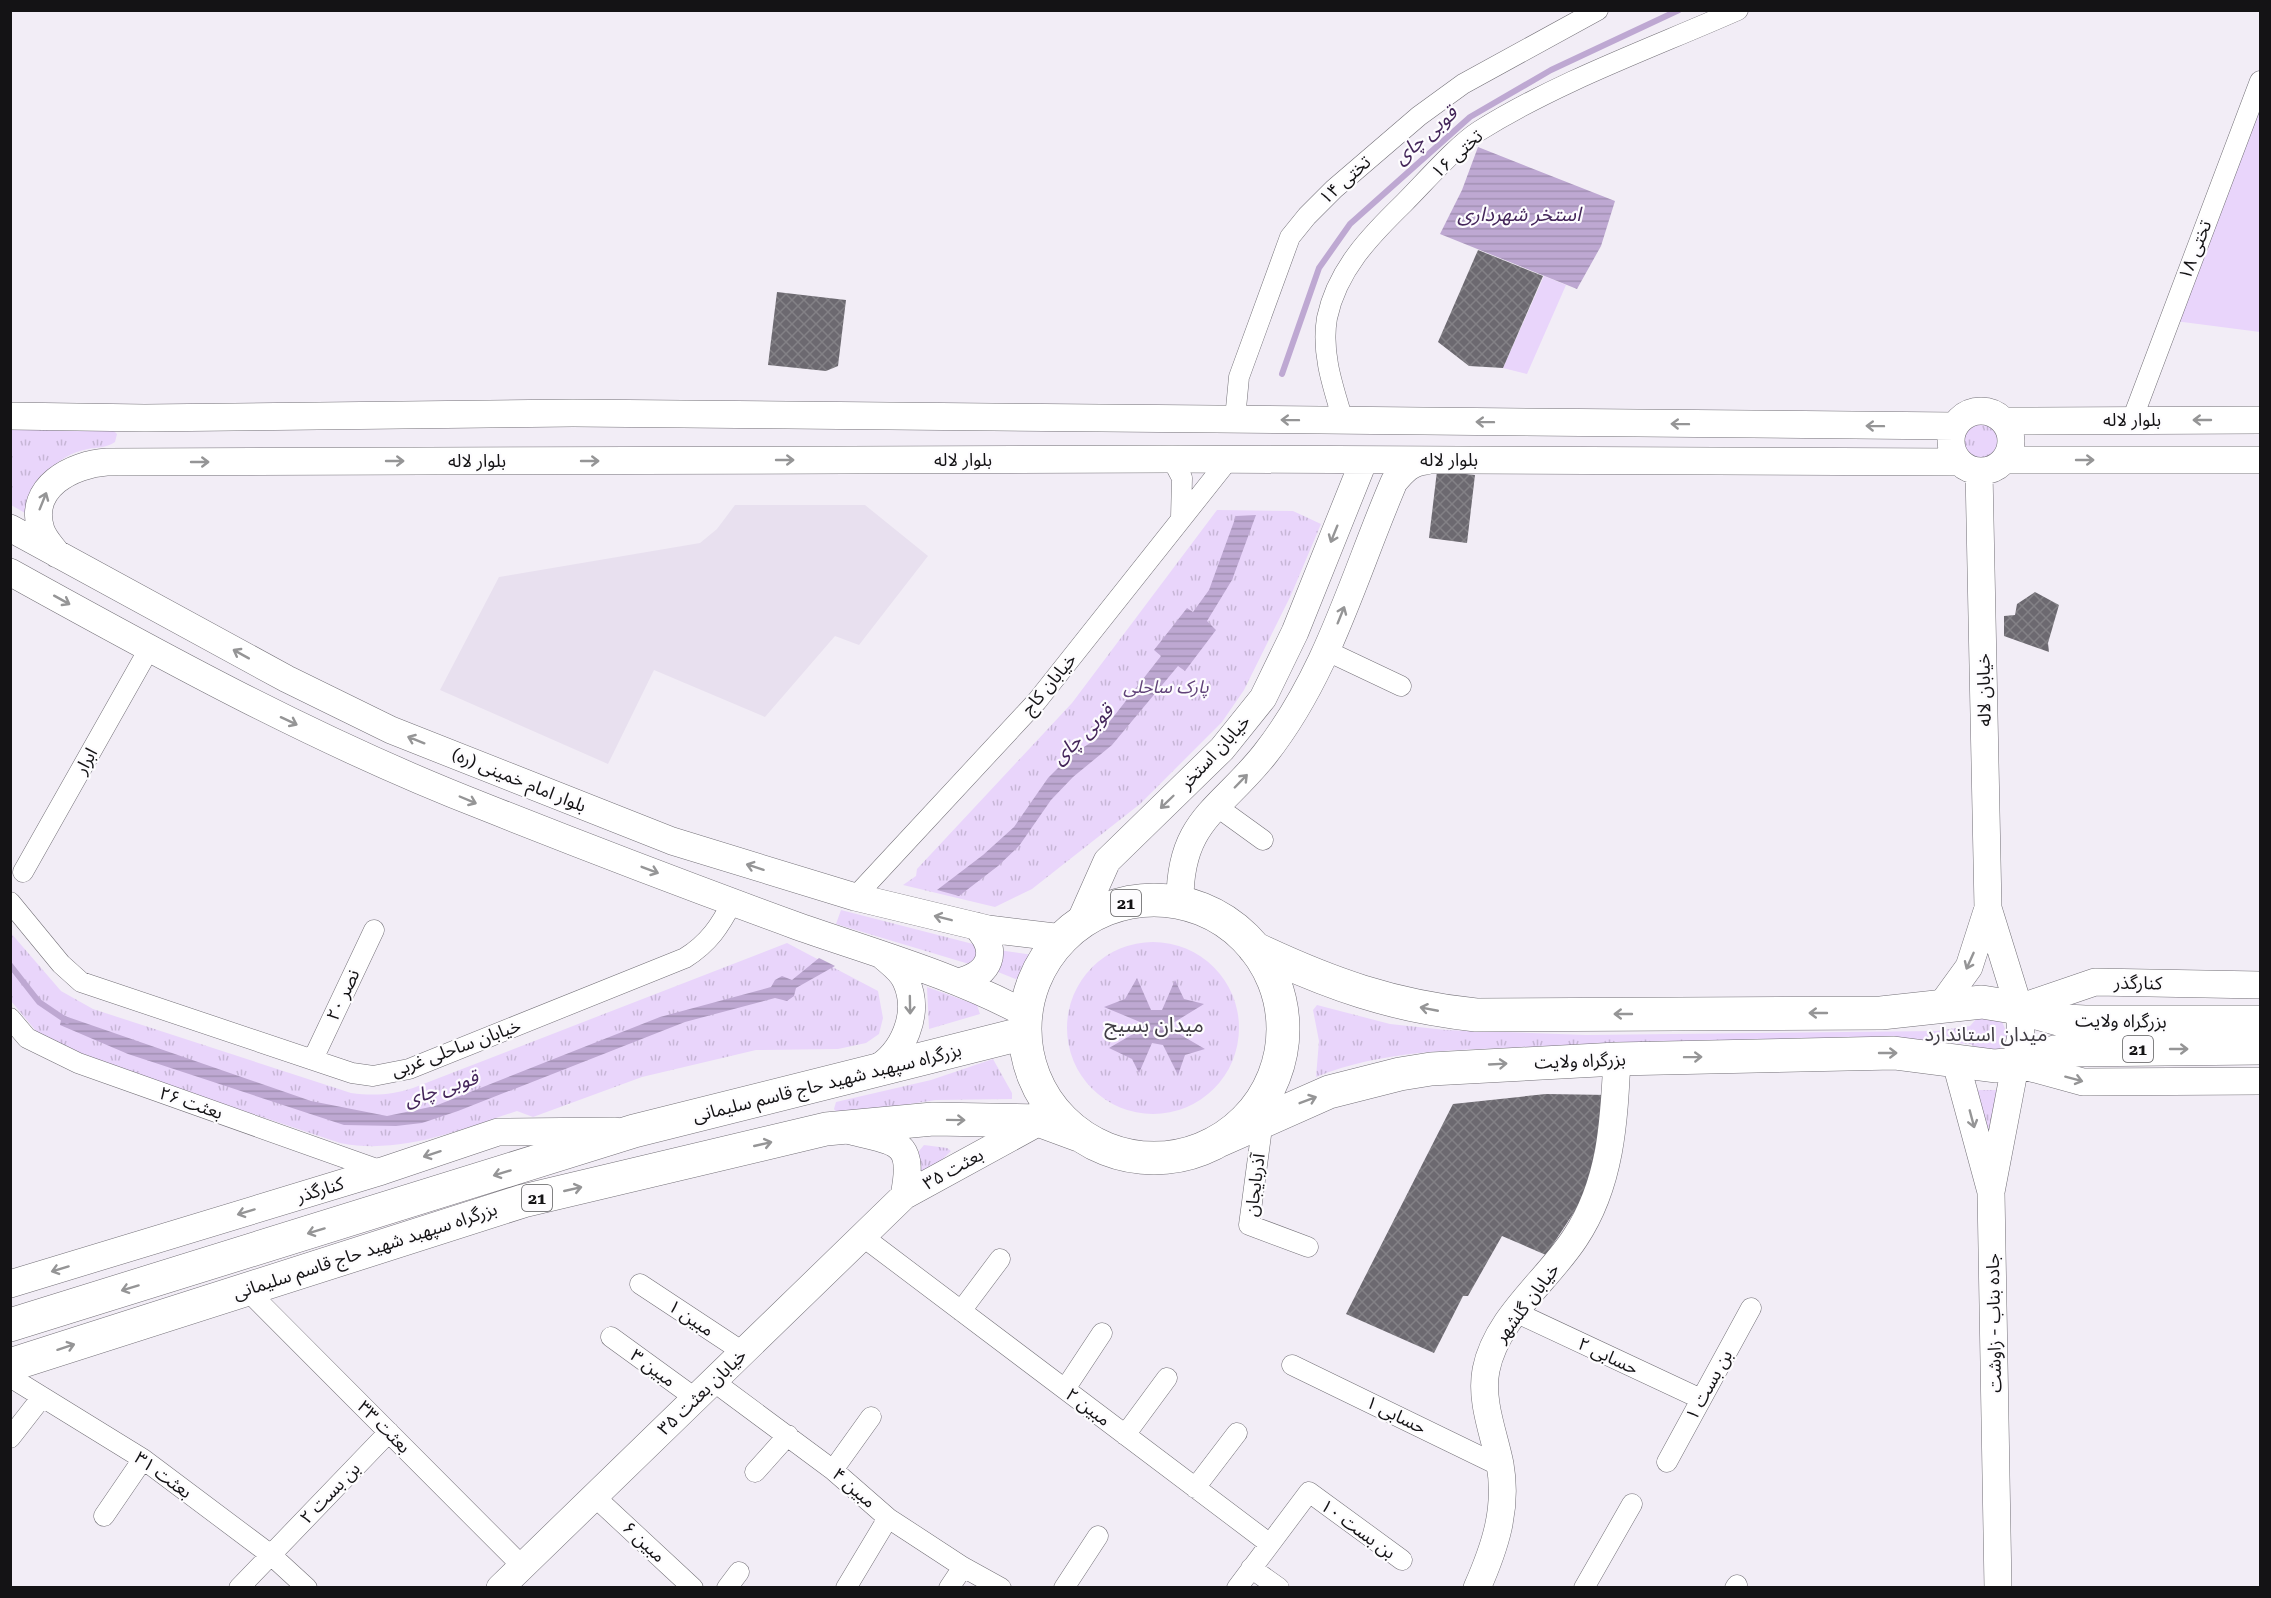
<svg xmlns="http://www.w3.org/2000/svg" width="2271" height="1598" font-family="'Roboto Serif','Noto Sans Arabic',serif">
<style>
.built{fill:#e8e0ef}
.grass{fill:url(#grass-tufts)}
.pitch{fill:#e9d5fb}
.water{fill:url(#water-rules)}
.lines{fill:none;stroke-linecap:round;stroke-linejoin:round}
.stream{stroke:#bea8d2;stroke-width:6}
.building{fill:url(#building-cross-hatch)}
.street-casing{stroke:#737077;stroke-width:21}
.secondary-casing{stroke:#737077;stroke-width:28}
.highway-casing{stroke:#737077;stroke-width:34}
.street{stroke:#fff;stroke-width:20}
.secondary{stroke:#fff;stroke-width:27}
.highway{stroke:#fff;stroke-width:33}
.oneway{stroke:#959596}
.labels{text-anchor:middle;stroke-width:4.5;stroke-linejoin:round;paint-order:stroke}
.shield{fill:#fdfcfe;stroke:#5a595b;stroke-width:1.5}
.shield-label{font-size:16px;font-weight:bold;fill:#141315}
.street-label{font-size:18px;fill:#141315;stroke:#fdfcfe}
.park-label{font-size:18px;font-style:italic;fill:#614379;stroke:#fdfcfe}
.water-label{font-size:20px;font-style:italic;fill:#44265a;stroke:#fdfcfe}
.neighbourhood-label{font-size:20px;fill:#403d44;stroke:#fdfcfe}
.quarter-label{font-size:21px;fill:#403d44;stroke:#fdfcfe}
</style>
<defs>
<pattern id="grass-tufts" width="24" height="20" patternUnits="userSpaceOnUse" patternTransform="scale(1.5)"><rect width="24" height="20" fill="#e9d5fb"/><path d="M3 7l-1-3M5 7V3M7 7l1-3M15 17l-1-3M17 17v-4M19 17l1-3" fill="none" stroke="#c7b6d6"/></pattern>
<pattern id="water-rules" width="6" height="5" patternUnits="userSpaceOnUse" patternTransform="scale(1.5)"><rect width="6" height="5" fill="#bea8d2"/><path d="M0 2.5h6" fill="none" stroke="#a290b3"/></pattern>
<pattern id="building-cross-hatch" width="8" height="8" patternUnits="userSpaceOnUse" patternTransform="scale(1.5)"><rect width="8" height="8" fill="#6c6970"/><path d="M0 0l8 8M0 8l8-8" fill="none" stroke="#838186"/></pattern>
</defs>
<rect width="100%" height="100%" fill="#f2edf6"/>
<path class="built" d="M735,505h130l63,51 -69,89 -24,-9 -70,81 -111,-47 -46,94 -168,-74 59,-113 201,-34 17,-14z"/>
<path class="grass" d="M1961 441a20 20 0 1 1 40 0a20 20 0 1 1-40 0Z
M11,427h99l7,7 -2,8c-9,6 -16,5 -27,7 -35,7 -52,33 -63,64l-14,-8z
M1217,510l76,1 28,13 -30,71 -47,95 -22,32 -82,82 -108,85 -37,18 -92,-22 13,-9 1,-7 155,-166z
M841,910l132,34 3,3v13l-7,4 -133,-40z
M10,932l51,59 32,18 258,84c22,3 41,2 62,-5l374,-145 91,48 5,27 -4,16 -13,9 -28,6 -82,1 -114,27 -109,40 -16,-6c-57,19 -116,44 -177,32l-255,-85 -44,-21 -30,-36z
M1067 1028a86 86 0 1 1 172 0a86 86 0 1 1-172 0Z
M998,950l35,5 -10,27 -30,-12z
M927,987l50,18 3,9 -51,15z
M1317,1005l73,19 56,6 140,5 350,-4 34,-5 8,-9 23,2 7,17 -10,15 -23,-2 -4,-5 -36,-2c-133,1 -267,-1 -400,5 -73,3 -150,2 -219,30l3,-36 -6,-31z
M993,1059l19,34v6l-76,1 -98,15 -4,-6 2,-7 95,-22z
M1973,1090h28l-10,53z
M924,1145l23,3 4,3 -23,22 -10,-2 1,-20z"/>
<path class="pitch" d="M2260,104v228l-85,-11z
M1544,276l22,9 -39,89 -24,-6z"/>
<path class="water" d="M1478,147l137,54 -14,45 -24,43 -137,-55 22,-44z
M1256,515l-24,65 -25,41 9,9 -31,41 -7,-5 -66,79 -39,32 -22,23 -32,46 -21,20 -39,30 -22,-6 46,-35 31,-28 34,-49 21,-21 27,-18 65,-83 -7,-6 33,-42 6,4 16,-22 27,-74z
M819,958l16,8 -39,22 -2,8 -7,5 -12,-3 -90,24 -227,89 -36,12 -26,3 -52,-1 -216,-71 -68,-29 2,-10 249,86 76,15 48,-10 225,-89 111,-30 4,-7 7,-4 10,4z
M1137,978l14,32h11l13,-30 9,19 20,5 -31,19 1,8 31,18 -20,6 -7,20 -15,-30 -11,-2 -13,30 -7,-14 -23,-11 31,-18v-8l-36,-15 21,-8z"/>
<g class="lines">
<path class="stream" d="M1282,374l37,-106 31,-44 120,-107 81,-47 128,-60
M10,965l29,37 28,19"/>
</g>
<path class="building" d="M1478,250l65,26 -40,92 -34,-2 -31,-24z
M777,292l69,8 -8,66 -12,5 -58,-6z
M1437,471l38,4 -8,68 -38,-5z
M2035,592l24,13 -11,38 1,9 -45,-16v-20l11,-1 2,-11z
M1546,1094l63,1 -3,28 -24,77 -36,55 -44,-19 -34,60h-5l-29,57 -88,-39 107,-210z"/>
<g class="lines">
<defs>
<path id="street" d="M1235,419l4,-42 51,-140 17,-21 27,-27 85,-73 44,-32 135,-74
M1343,420c-10,-33 -22,-67 -16,-102 10,-48 43,-82 77,-115 20,-20 53,-58 75,-72 80,-50 173,-83 259,-121
M2132,420l128,-339
M1172,459l10,19 -1,40
M1327,651l74,35
M1216,806l47,34
M23,872l126,-223
M855,897l182,-196 192,-242
M10,902l51,62 20,18 271,91 21,3 36,-7 276,-111c24,-15 35,-32 48,-57
M10,1018l17,20 51,25 304,108
M313,1059l61,-129
M1263,1120l-14,105 59,22
M862,1236l408,308
M640,1284l103,68
M246,1289l276,277
M961,1311l39,-52
M1515,1312l186,87
M611,1337l84,61
M1292,1365l208,101
M10,1377l133,82 128,96 36,33
M713,1381l120,89 55,48 75,49 38,21
M1065,1389l37,-56
M1125,1435l42,-57
M10,1438l32,-41
M1667,1462l84,-154
M833,1470l38,-53
M755,1472l33,-37
M1195,1488l42,-55
M594,1496l99,92
M104,1516l39,-57
M1251,1568l28,20
M239,1588l150,-156
M727,1588l12,-16
M846,1588l42,-70
M949,1588l14,-21
M1064,1588l34,-52
M1237,1588l72,-96 93,68
M1584,1588l48,-84
M1735,1588l2,-3"/>
<path id="secondary" d="M1951 441a30 30 0 1 1 60 0a30 30 0 1 1-60 0Z
M10,416l135,2 428,-5 1382,13
M2004,421l256,-1
M2005,460h255
M1979,471l9,437 31,100 2,27 -30,157
M10,528l277,151 104,51 281,111 183,56 133,32 75,9
M57,554c-6,-8 -13,-15 -16,-24 -14,-43 32,-66 66,-68l1065,-3 787,3
M10,572c155,86 310,171 475,235 103,41 208,81 312,119 77,27 157,49 229,88
M1180,903c-1,-83 40,-92 85,-149 63,-80 89,-179 129,-272 9,-11 17,-20 32,-21
M1079,924l28,-63 115,-112 41,-51 32,-66 69,-172
M958,982c33,-8 42,-31 18,-56
M1940,1007l29,-40 19,-59
M2019,1008l76,-26 165,3
M1956,1063l35,129 7,396
M2017,1064l66,18 177,-1
M874,1070c29,-16 47,-56 32,-89 -4,-10 -14,-17 -22,-24
M851,1131c47,12 64,9 53,65
M10,1284l372,-113 116,-39 117,-1
M500,1588l404,-392 137,-75
M1477,1588c18,-41 31,-79 23,-124 -6,-30 -20,-63 -14,-94 10,-52 61,-89 89,-132 36,-54 39,-116 42,-179"/>
<path id="highway" d="M1025 1029a129 129 0 1 1 258 0a129 129 0 1 1-258 0Z
M1254,948c76,36 138,58 222,67l405,-2 101,-11 37,6 47,13 19,1h175
M1216,1142l113,-50 71,-18 31,-5 186,-10 277,-6 101,13 22,-2 38,-12 18,-2 187,-2
M10,1325l624,-194 391,-98
M10,1365l513,-164 303,-72 107,-10 108,2 38,14"/>
</defs>
<use href="#street" class="street-casing"/>
<use href="#secondary" class="secondary-casing"/>
<use href="#highway" class="highway-casing"/>
<use href="#street" class="street"/>
<use href="#secondary" class="secondary"/>
<use href="#highway" class="highway"/>
</g>
<defs><path id="oneway-shaft" d="M-6 0H5M1.5-3L5.5 0L1.5 3" fill="none" stroke-width="1.6" stroke-linecap="round" stroke-linejoin="round" transform="scale(1.5)"/></defs>
<g class="oneway">
<use href="#oneway-shaft" transform="translate(1290 420) rotate(-179)"/>
<use href="#oneway-shaft" transform="translate(2202 420) rotate(180)"/>
<use href="#oneway-shaft" transform="translate(1485 422) rotate(-179)"/>
<use href="#oneway-shaft" transform="translate(1680 424) rotate(-179)"/>
<use href="#oneway-shaft" transform="translate(1875 426) rotate(-179)"/>
<use href="#oneway-shaft" transform="translate(785 460)"/>
<use href="#oneway-shaft" transform="translate(2085 460)"/>
<use href="#oneway-shaft" transform="translate(395 461)"/>
<use href="#oneway-shaft" transform="translate(590 461)"/>
<use href="#oneway-shaft" transform="translate(200 462)"/>
<use href="#oneway-shaft" transform="translate(43 501) rotate(-68)"/>
<use href="#oneway-shaft" transform="translate(1334 534) rotate(112)"/>
<use href="#oneway-shaft" transform="translate(62 600) rotate(29)"/>
<use href="#oneway-shaft" transform="translate(1341 615) rotate(-68)"/>
<use href="#oneway-shaft" transform="translate(241 654) rotate(-151)"/>
<use href="#oneway-shaft" transform="translate(289 721) rotate(25)"/>
<use href="#oneway-shaft" transform="translate(416 740) rotate(-158)"/>
<use href="#oneway-shaft" transform="translate(1241 781) rotate(-46)"/>
<use href="#oneway-shaft" transform="translate(468 800) rotate(23)"/>
<use href="#oneway-shaft" transform="translate(1167 802) rotate(136)"/>
<use href="#oneway-shaft" transform="translate(755 867) rotate(-162)"/>
<use href="#oneway-shaft" transform="translate(650 870) rotate(21)"/>
<use href="#oneway-shaft" transform="translate(943 918) rotate(-166)"/>
<use href="#oneway-shaft" transform="translate(1970 961) rotate(114)"/>
<use href="#oneway-shaft" transform="translate(910 1005) rotate(89)"/>
<use href="#oneway-shaft" transform="translate(1429 1009) rotate(-169)"/>
<use href="#oneway-shaft" transform="translate(1818 1013) rotate(180)"/>
<use href="#oneway-shaft" transform="translate(1623 1014) rotate(180)"/>
<use href="#oneway-shaft" transform="translate(2179 1049)"/>
<use href="#oneway-shaft" transform="translate(1888 1053)"/>
<use href="#oneway-shaft" transform="translate(1693 1057) rotate(-1)"/>
<use href="#oneway-shaft" transform="translate(1498 1064) rotate(-3)"/>
<use href="#oneway-shaft" transform="translate(2074 1079) rotate(15)"/>
<use href="#oneway-shaft" transform="translate(1308 1100) rotate(-21)"/>
<use href="#oneway-shaft" transform="translate(1972 1119) rotate(75)"/>
<use href="#oneway-shaft" transform="translate(956 1120) rotate(1)"/>
<use href="#oneway-shaft" transform="translate(763 1144) rotate(-13)"/>
<use href="#oneway-shaft" transform="translate(432 1154) rotate(162)"/>
<use href="#oneway-shaft" transform="translate(502 1173) rotate(163)"/>
<use href="#oneway-shaft" transform="translate(573 1189) rotate(-13)"/>
<use href="#oneway-shaft" transform="translate(246 1212) rotate(163)"/>
<use href="#oneway-shaft" transform="translate(316 1231) rotate(163)"/>
<use href="#oneway-shaft" transform="translate(60 1269) rotate(163)"/>
<use href="#oneway-shaft" transform="translate(130 1288) rotate(163)"/>
<use href="#oneway-shaft" transform="translate(66 1347) rotate(-18)"/>
</g>
<g class="labels">
<g class="shield">
<rect x="1111" y="890" width="30" height="26" rx="4.5"/>
<rect x="2123" y="1036" width="30" height="26" rx="4.5"/>
<rect x="522" y="1185" width="30" height="26" rx="4.5"/>
</g>
<g class="shield-label">
<text x="1126" y="909">21</text>
<text x="2138" y="1055">21</text>
<text x="537" y="1204">21</text>
</g>
<g class="street-label">
<text transform="translate(1457 154) rotate(-42)" y="6">تختی ۱۶</text>
<text transform="translate(1345 180) rotate(-42)" y="6">تختی ۱۴</text>
<text transform="translate(2195 250) rotate(-69)" y="6">تختی ۱۸</text>
<text x="2132" y="426">بلوار لاله</text>
<text x="963" y="466">بلوار لاله</text>
<text x="1449" y="466">بلوار لاله</text>
<text x="477" y="467">بلوار لاله</text>
<text transform="translate(1049 684) rotate(-50)" y="6">خیابان کاج</text>
<text transform="translate(1984 690) rotate(-91)" y="6">خیابان لاله</text>
<text transform="translate(1215 752) rotate(-47)" y="6">خیابان استخر</text>
<text transform="translate(86 761) rotate(-61)" y="6">ابرار</text>
<text transform="translate(519 780) rotate(22)" y="6">بلوار امام خمینی (ره)</text>
<text transform="translate(2138 983) rotate(1)" y="6">کنارگذر</text>
<text transform="translate(343 995) rotate(-65)" y="6">نصر ۲۰</text>
<text transform="translate(2121 1021) rotate(1)" y="6">بزرگراه ولایت</text>
<text transform="translate(456 1048) rotate(-20)" y="6">خیابان ساحلی غربی</text>
<text transform="translate(1580 1061) rotate(-2)" y="6">بزرگراه ولایت</text>
<text transform="translate(827 1083) rotate(-14)" y="6">بزرگراه سپهبد شهید حاج قاسم سلیمانی</text>
<text transform="translate(191 1103) rotate(19)" y="6">بعثت ۲۶</text>
<text transform="translate(953 1169) rotate(-29)" y="6">بعثت ۳۵</text>
<text transform="translate(1255 1185) rotate(-83)" y="6">آذربایجان</text>
<text transform="translate(320 1190) rotate(-17)" y="6">کنارگذر</text>
<text transform="translate(365 1251) rotate(-18)" y="6">بزرگراه سپهبد شهید حاج قاسم سلیمانی</text>
<text transform="translate(1527 1303) rotate(-53)" y="6">خیابان گلشهر</text>
<text transform="translate(691 1318) rotate(34)" y="6">مبین ۱</text>
<text transform="translate(1994 1323) rotate(-91)" y="6">جاده بناب - زاوشت</text>
<text transform="translate(1608 1356) rotate(25)" y="6">حسابی ۲</text>
<text transform="translate(653 1368) rotate(36)" y="6">مبین ۳</text>
<text transform="translate(1709 1385) rotate(-61)" y="6">بن بست ۱</text>
<text transform="translate(702 1392) rotate(-44)" y="6">خیابان بعثت ۳۵</text>
<text transform="translate(1088 1407) rotate(37)" y="6">مبین ۲</text>
<text transform="translate(1396 1415) rotate(26)" y="6">حسابی ۱</text>
<text transform="translate(384 1427) rotate(45)" y="6">بعثت ۳۳</text>
<text transform="translate(163 1475) rotate(36)" y="6">بعثت ۳۱</text>
<text transform="translate(854 1488) rotate(41)" y="6">مبین ۴</text>
<text transform="translate(330 1493) rotate(-46)" y="6">بن بست ۲</text>
<text transform="translate(1358 1529) rotate(36)" y="6">بن بست ۱۰</text>
<text transform="translate(644 1542) rotate(43)" y="6">مبین ۶</text>
</g>
<g class="park-label">
<text x="1166" y="693">پارک ساحلی</text>
</g>
<g class="water-label">
<text transform="translate(1425 135) rotate(-41)" y="7">قوبی چای</text>
<text x="1519" y="221">استخر شهرداری</text>
<text transform="translate(1082 734) rotate(-44)" y="7">قوبی چای</text>
<text transform="translate(441 1088) rotate(-18)" y="7">قوبی چای</text>
</g>
<g class="neighbourhood-label">
<text x="1986" y="1041">میدان استاندارد</text>
</g>
<g class="quarter-label">
<text x="1154" y="1032">میدان بسیج</text>
</g>
</g>
<rect width="2271" height="1598" fill="none" stroke="#141315" stroke-width="24"/>
</svg>
